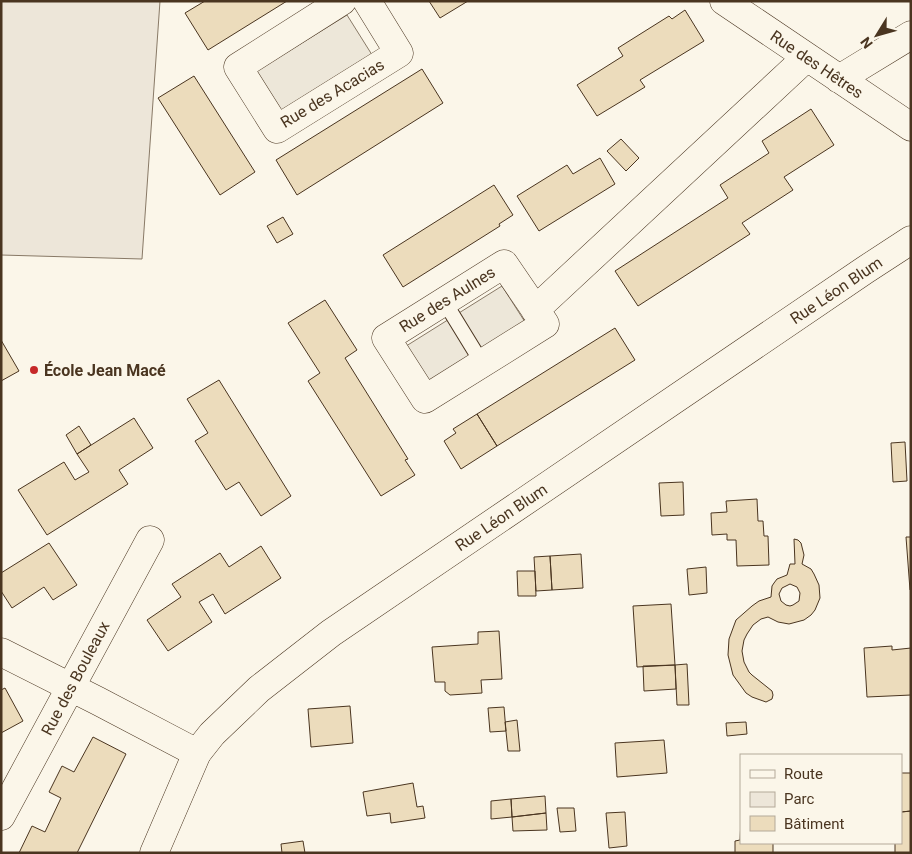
<svg xmlns="http://www.w3.org/2000/svg" width="912" height="854" font-family="Roboto,sans-serif">
<style>
.green{fill:#ede6d9;stroke:#887966}
.parking{fill:#ede7d9;stroke:#887966}
.building{fill:#ecdcbc;stroke:#4a3520;fill-rule:evenodd}
.lines{fill:none;stroke-linecap:round;stroke-linejoin:round}
.service-casing{stroke:#4a3520;stroke-width:16}
.minor-casing{stroke:#4a3520;stroke-width:29}
.secondary-casing{stroke:#4a3520;stroke-width:29}
.service{stroke:#fbf6e9;stroke-width:14}
.minor{stroke:#fbf6e9;stroke-width:28}
.secondary{stroke:#fbf6e9;stroke-width:28}
.poi-dot{fill:#c62828;stroke:#fbf6e9;stroke-width:2}
.labels{text-anchor:middle;stroke-width:4;stroke-linejoin:round;paint-order:stroke}
.street-label{font-size:16px;fill:#4a3520;stroke:#fbf6e9}
.poi-label{font-size:16px;font-weight:bold;fill:#4a3520;stroke:#fbf6e9;text-anchor:start}
</style>
<rect width="100%" height="100%" fill="#fbf6e9"/>
<path class="green" d="M1,1h159l-18,258 -141,-4z"/>
<path class="parking" d="M347,15l27,43 -93,58 -26,-44z
M502,286l23,36 -99,63 -23,-37z"/>
<path class="building" d="M205,1h82l-79,49 -23,-37z
M429,1h39l-28,17z
M685,10l19,31 -64,39 5,7 -48,29 -20,-31 46,-29 -5,-8 51,-32 3,3z
M422,69l21,34 -146,92 -21,-35z
M194,76l61,96 -35,23 -62,-97z
M811,109l23,36 -50,32 9,13 -51,33 8,11 -112,72 -23,-35 113,-73 -8,-13 49,-32 -7,-12z
M621,139l18,19 -13,13 -19,-20z
M600,158l15,26 -76,47 -22,-35 50,-31 6,9z
M494,185l19,30 -14,9 1,2 -97,61 -20,-32z
M283,217l10,17 -16,9 -10,-17z
M325,300l32,50 -12,8 63,101 -3,1 10,15 -34,21 -73,-115 12,-8 -32,-50z
M615,328l20,32 -138,86 -20,-32z
M1,340l18,31 -18,10z
M219,380l72,116 -30,20 -22,-34 -13,8 -31,-49 13,-8 -21,-34z
M477,414l20,32 -36,23 -17,-28 12,-8 -3,-4z
M134,418l19,30 -34,22 9,14 -81,51 -29,-45 46,-28 11,18 14,-8 -12,-18z
M79,426l12,19 -14,9 -11,-19z
M905,442l2,39 -14,1 -2,-39z
M683,482l1,33 -23,1 -2,-33z
M757,499l1,22h5l1,15h4l1,29 -32,1 -1,-26h-9v-6l-15,1 -1,-22 16,-1 -1,-11z
M906,537h5v53h-1z
M794,539l4,1 3,3 3,12 -2,9 9,5 3,5 5,11 1,13 -5,12 -4,5 -7,5 -15,4 -11,-2 -10,-5 -7,2 -8,6 -6,9 -3,6 -2,11 2,11 5,10 3,3 20,16 1,4 -1,4 -6,3 -14,-5 -6,-4 -13,-18 -5,-20 1,-16 7,-19 16,-14 7,-5 12,-4 1,-11 2,-3 3,-4 10,-4 3,-11h5zM790,584l7,3 3,6 -1,8 -6,4 -3,1 -4,-1 -5,-4 -2,-7 3,-6z
M49,543l28,42 -24,15 -9,-13 -32,21 -11,-17v-18z
M261,546l20,32 -56,36 -12,-20 -14,8 13,20 -44,29 -21,-31 34,-23 -9,-13 48,-31 9,14z
M581,554l2,34 -31,2 -2,-34z
M550,556l2,34 -16,1 -2,-34z
M706,567l1,26 -18,2 -2,-26z
M517,571h18l1,25h-18z
M671,604l4,61 -38,2 -4,-61z
M499,631l3,48 -21,1 1,13 -32,2 -5,-4v-9h-10l-3,-35 46,-3v-12z
M892,646v4l19,-2v47l-44,2 -3,-49z
M687,664l2,41h-12l-2,-40z
M675,665l1,24 -32,2 -1,-25z
M5,688l18,33 -22,12v-43z
M350,706l3,37 -42,4 -3,-38z
M504,707l2,24 -16,1 -2,-24z
M517,720l3,31h-12l-3,-29z
M746,722l1,12 -20,2 -1,-13z
M93,737l33,17 -49,99h-58l13,-27 13,6 16,-34 -12,-6 13,-26 12,6z
M664,740l3,33 -50,4 -2,-34z
M901,773h10v38l-10,1z
M413,783l4,24 6,-1 2,12 -34,5 -1,-10 -23,3 -4,-24z
M545,796l1,17 -34,4 -1,-18z
M511,799l1,18 -21,2v-18z
M557,808h17l2,23 -16,1z
M911,811v42h-16v-10h6v-31z
M625,812l2,34 -18,2 -3,-35z
M546,813l1,17 -34,1 -1,-14z
M741,820v23h32v10h-38v-12l5,-1z
M303,841l2,12h-23l-1,-9z"/>
<g class="lines">
<defs>
<path id="service" d="M444,301l38,62"/>
<path id="minor" d="M342,1l-104,66 39,62 122,-76 -32,-52
M724,1l187,126
M839,79l72,-44
M504,264l41,60 -120,75 -39,-61z
M535,310l272,-253
M1,652l97,49 99,52
M1,816l149,-276"/>
<path id="secondary" d="M154,853l43,-100 15,-19 47,-45 72,-56 534,-363 46,-30"/>
</defs>
<use href="#service" class="service-casing"/>
<use href="#minor" class="minor-casing"/>
<use href="#secondary" class="secondary-casing"/>
<use href="#service" class="service"/>
<use href="#minor" class="minor"/>
<use href="#secondary" class="secondary"/>
</g>
<circle class="poi-dot" cx="34" cy="370" r="5"/>
<g class="labels">
<g class="street-label">
<text transform="translate(817 64) rotate(34)" y="6">Rue des Hêtres</text>
<text transform="translate(332 93) rotate(-31)" y="6">Rue des Acacias</text>
<text transform="translate(836 290) rotate(-34)" y="6">Rue Léon Blum</text>
<text transform="translate(447 299) rotate(-32)" y="6">Rue des Aulnes</text>
<text transform="translate(501 517) rotate(-34)" y="6">Rue Léon Blum</text>
<text transform="translate(75 678) rotate(-62)" y="6">Rue des Bouleaux</text>
</g>
<g class="poi-label">
<text x="44" y="376">École Jean Macé</text>
</g>
</g>
<rect width="912" height="854" fill="none" stroke="#4a3520" stroke-width="5"/>
<rect x="740" y="754" width="162" height="90" fill="#fbf6e9" stroke="#b4a999"/>
<rect x="750" y="770" width="25" height="8" fill="#fbf6e9" stroke="#b4a999"/>
<text x="784" y="779" font-size="15" fill="#4a3520">Route</text>
<rect x="750" y="792" width="25" height="15" fill="#ede6d9" stroke="#b4a999"/>
<text x="784" y="804" font-size="15" fill="#4a3520">Parc</text>
<rect x="750" y="816" width="25" height="15" fill="#ecdcbc" stroke="#b4a999"/>
<text x="784" y="829" font-size="15" fill="#4a3520">Bâtiment</text>
<g transform="translate(877 35) rotate(233)" stroke="#fbf6e9" stroke-width="4" paint-order="stroke">
<path d="M0-4L9 19L0 12L-9 19Z" fill="#4a3520"/>
<text y="-8" font-size="14" font-weight="bold" text-anchor="middle" fill="#4a3520">N</text>
</g>
</svg>
